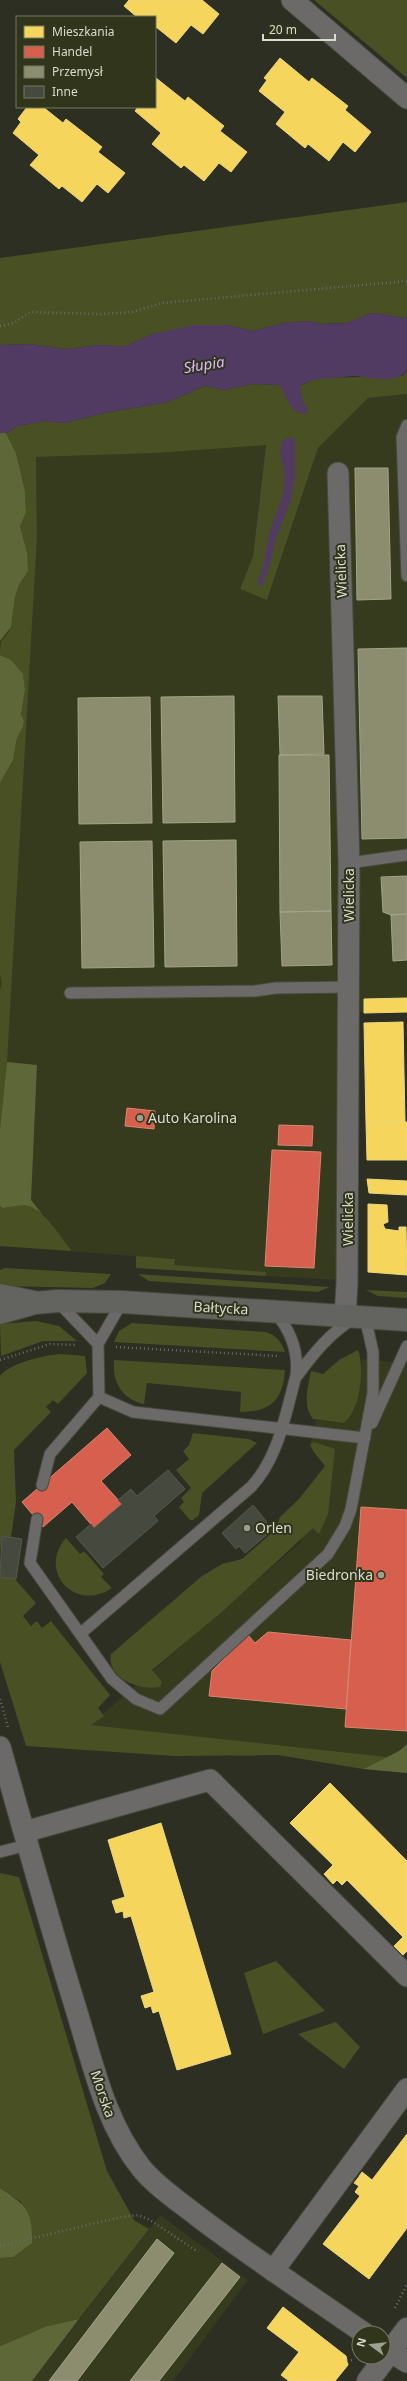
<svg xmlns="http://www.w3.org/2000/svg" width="407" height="2381" font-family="'Noto Sans',sans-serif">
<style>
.built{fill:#363b1d}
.green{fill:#485024}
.forest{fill:#5e6737}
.water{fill:#523b63}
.homes{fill:#f6d55c;stroke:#edd77e}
.shops{fill:#d6604d;stroke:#d78673}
.industry{fill:#8c8c6e;stroke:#a3a48a}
.building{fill:#46493e;stroke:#55584c}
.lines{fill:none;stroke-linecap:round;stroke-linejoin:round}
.service-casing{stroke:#474a3e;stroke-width:13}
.minor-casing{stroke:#474a3e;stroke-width:23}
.tertiary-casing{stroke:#474a3e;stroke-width:24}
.secondary-casing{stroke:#474a3e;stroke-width:24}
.path{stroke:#6b6a69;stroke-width:2.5;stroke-dasharray:1 3;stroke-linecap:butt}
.service{stroke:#6b6a69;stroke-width:11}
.minor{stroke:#6b6a69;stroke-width:21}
.tertiary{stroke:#6b6a69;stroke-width:22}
.secondary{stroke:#63635f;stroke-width:22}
.poi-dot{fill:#9ca091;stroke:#30351c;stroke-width:1.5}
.labels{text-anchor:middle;stroke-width:4;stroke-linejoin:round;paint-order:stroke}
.street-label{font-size:14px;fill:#d9ddcd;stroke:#30351c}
.poi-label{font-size:14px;fill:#d9ddcd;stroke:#30351c;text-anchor:start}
.water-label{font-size:15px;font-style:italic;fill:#dfb6ff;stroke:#30351c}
</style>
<rect width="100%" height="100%" fill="#2c2f22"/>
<path class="built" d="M407,394v618h-50l-17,268 -75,-4v-4l-91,-7v-6l-174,-13v-714l37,4 -1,-79 121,-4 109,-9 -13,112 -13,33 27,11 51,-152 50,-50z
M362,1359l45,5v380l-8,7 -12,6 -297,-32 211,-183 24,-76 -15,-20 6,-26 24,3 10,-5 5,-9z
M160,2215l88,65 -75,101h-141z"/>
<path class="green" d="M314,0h93v78z
M407,202v116l-35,-5 -25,10 -25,1 -13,-3 -25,2 -32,8 -24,-6 -76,9 -28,13 -23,-2 -35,4 -37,-5 -29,1v-87z
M407,371v23l-39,4 -50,50 -51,152 -27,-11 13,-33 13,-111 -109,8 -121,4 1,79 -30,526 -7,66v-138l2,-7 -2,-7v-193l13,-23 4,-22 6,-11 1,-6 -3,-7 4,-24 -3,-16 -11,-14 -11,-5c0,-21 5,-13 10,-27 6,-16 0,-35 13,-48l1,-37 -4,-17 6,-22 -10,-51 -10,-20 12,-7 27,-5 19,2 41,-10 63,-11 37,-16 19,4 28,-6 48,2 17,-8 85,-2z
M21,1204c23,3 37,30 51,47l-72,-5v-40l4,2z
M136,1256l39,3 -1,6 92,7 -1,4 -129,-8z
M5,1268l106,6 -6,9 -12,5 -93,-2v-16z
M138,1274l192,13 -12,5 -169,-11z
M366,1290l41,2v6l-29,-2z
M36,1321l23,5 18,15h-34l-42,15 -1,-32z
M132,1323l134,9c11,4 15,9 19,20l-171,-10 5,-11z
M358,1350c7,16 2,65 -15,73l-30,-4c-11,-14 -5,-32 -2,-48l12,3 16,-14z
M61,1354l24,2 2,17 -29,31 -5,-4 -7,7 5,5 -37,38 2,52 -5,35 -9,-1 -2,16v-176c10,-13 44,-21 61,-22z
M114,1360l171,10c-2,30 -14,42 -45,42l1,-20 -94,-9 -3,21c-22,-5 -32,-22 -30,-44z
M193,1433l56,6 8,4 -55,50 -3,22 -6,5h-3l-11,-13 5,-5 -3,-4 10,-10 -15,-18 13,-11 -6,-8 6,-6z
M314,1442l21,7 -7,65 -9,20 -6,-6 -90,83 -71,59 10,12 -2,5c-19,4 -54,-8 -49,-33l91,-78 20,-12 20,-5 32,-28 6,-14 19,-18 26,-33 -12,-15 -3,-7z
M66,1538l14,16 4,-3 20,23 -3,3 11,11c-37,25 -75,-17 -46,-50z
M0,1577l15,2 21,24 -13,13 8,10 6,-5 5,7 9,-7 59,74 -12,13 6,8 -13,9 296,32 -24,12 -85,-14 -104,1 -148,-10 -26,-84z
M0,1873l19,4 88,294 27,49 15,9 -70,90 -32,7 -47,20v-88l13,-1 8,-55 -21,-14z
M276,1961l49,50 -62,23 -19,-61z
M336,2022l24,25 -16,22 -46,-35z"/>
<path class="forest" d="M0,433h6l10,20 9,39 1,20 -6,14 7,27 1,18 -9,14 -4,11 -4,31 -11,14z
M0,655l11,5 12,14 2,16 -4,24 3,7 -1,6 -6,11 -4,22 -13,23z
M7,1062l30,3 -6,135 11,14c-17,-13 -19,-8 -39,-6l-3,-2v-78z
M407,1744v29l-44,-4 36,-18z
M0,2188c26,17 33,23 32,55l-19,14 -13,1z
M79,2319l-47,62h-32v-35l47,-20z"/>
<path class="water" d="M372,313l35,5v53c-13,14 -36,6 -53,5 -6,0 -12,2 -18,2 -14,1 -23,0 -36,8l3,16 5,7 -2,5c-15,1 -19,-18 -26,-29l-28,-1 -28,6 -19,-4 -37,16 -63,11 -41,10 -19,-2 -27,5 -12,7h-6v-88l29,-1 37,5 35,-4 23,2 28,-13 43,-9h33l24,6 32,-8 25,-2 13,3 25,-1z
M289,437l6,2v37l-4,24 -16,41 -4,20 -9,25 -5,-2 7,-21 5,-29 14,-39 2,-22 -5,-19 2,-13z"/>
<path class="homes" d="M129,0h73l17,14 -16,20 -12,-9 -15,18 -20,-16 -1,2v-12h-18l-13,-11z
M280,58l29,24 3,-4 36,28 -3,4 26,22 -16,20 -12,-10 -14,19 -21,-17 -3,4 -29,-24 9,-12 -26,-21 8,-11 -3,-2z
M156,78l29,23 3,-4 36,29 -4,5 27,21 -16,20 -12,-9 -15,18 -20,-16 -3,3 -29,-24 9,-11 -26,-22 3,-4h17z
M27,107h16l20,16 3,-4 36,28 -4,5 27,21 -17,20 -11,-9 -15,18 -20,-16 -3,3 -29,-24 9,-10 -26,-22 8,-11 -3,-3z
M407,998v14l-43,1v-14z
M403,1022l2,100 -39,1 -2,-100z
M407,1122v38h-40l-1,-37z
M367,1179l40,2v14l-38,-2z
M368,1204l19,1 1,17 -5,2 2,5 14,2v-4h7l1,48 -39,-3z
M330,1783l77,78v90l-4,4 -9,-9 9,-9 -56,-57 -5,5 -5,-5 -4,4 -9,-10 9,-9 -43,-42z
M161,1823l70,231 -54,16 -18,-59 -6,2 -2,-7 -6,2 -4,-12 13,-4 -23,-76 -7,2 -1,-7 -7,2 -4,-12 13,-4 -17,-57z
M407,2134v94l-38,51 -46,-35 37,-48 -5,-4 4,-6 -5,-3 4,-5 4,-6 10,8z
M283,2307l63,49 2,9 -13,16h-46l-8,-6 18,-23 -32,-24z"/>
<path class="shops" d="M127,1108l28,3 -1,18 -29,-3z
M279,1125l34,1 -1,20 -34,-1z
M272,1150l49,2 -7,116 -49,-2z
M107,1428l24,27 -30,26 21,23 -28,24 -22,-26 -29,25 -21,-25z
M361,1507l46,3v221l-62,-4z
M268,1632l83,8 -5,69 -137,-13 3,-25 36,-36 7,8z"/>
<path class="industry" d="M355,468h33l3,131 -34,1z
M407,648v190l-45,1 -4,-190z
M234,696l1,126 -72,1 -2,-126z
M278,696h44l2,58 -44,1z
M150,697l2,126 -73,1 -1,-126z
M279,755h50l2,156 -51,1z
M236,840l1,126 -72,1 -2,-126z
M152,841l2,126 -72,1 -2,-126z
M407,876v38l-16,1 -8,-3 -2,-35z
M331,911l1,54 -50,1 -2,-54z
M407,914v46l-14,1 -2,-46z
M157,2239l17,14 -97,128h-28z
M222,2263l18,14 -81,104h-29z"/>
<path class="building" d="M168,1470l17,19 -31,27 4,5 -55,47 -27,-31 15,-13 3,4 28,-24 -4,-4 13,-11 6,7z
M253,1505l14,17 -3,2 6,8 -25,21 -6,-7 -3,3 -14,-16z
M2,1536l20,3 -6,40 -16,-2z"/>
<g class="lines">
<defs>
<path id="service" d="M407,425l-5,12 5,139
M349,863l58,-8
M70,993l185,-2 21,-3 73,-1
M57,1301l41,43
M297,1376c16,-22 33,-43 56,-57
M99,1397l34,15 232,26
M372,1423l35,-77
M42,1485l8,-31 49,-57 -1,-53 24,-42
M37,1519l-7,44 82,116 24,20 24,10 168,-155 17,-28 6,-17 22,-116v-41l-8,-35
M80,1634l171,-147c28,-30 34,-72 45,-111 3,-25 -5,-45 -21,-64
M0,1852l27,-7"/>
<path id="minor" d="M292,0l115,98
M338,473l11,390 -2,421 -2,32
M0,1747c25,88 49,175 76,262 17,55 29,114 66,160 16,19 39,34 58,49 53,40 109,77 164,115
M24,1832l186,-52 197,196
M273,2271l134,-182
M383,2347l24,15"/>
<path id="tertiary" d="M368,2381l39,-52"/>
<path id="secondary" d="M0,1295l34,7
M0,1313l35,-10 22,-2 65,1 285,18"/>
</defs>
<use href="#service" class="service-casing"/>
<use href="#minor" class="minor-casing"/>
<use href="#tertiary" class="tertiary-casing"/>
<use href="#secondary" class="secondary-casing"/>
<path class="path" d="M0,326l14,-3 16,-11 71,2 31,-2 30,-9 245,-22
M116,1347l163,9
M0,1360l50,-16 25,1
M0,1699l8,28
M0,2246l121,-29 17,-2 12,5 48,32
M395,2308l12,-24
M347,2361l6,-1"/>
<use href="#service" class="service"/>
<use href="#minor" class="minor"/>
<use href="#tertiary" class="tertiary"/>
<use href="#secondary" class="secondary"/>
</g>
<g class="poi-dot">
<circle cx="140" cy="1118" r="4"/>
<circle cx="247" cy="1528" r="4"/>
<circle cx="381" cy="1575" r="4"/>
</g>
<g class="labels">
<g class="street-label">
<text transform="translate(341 571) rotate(-92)" y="5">Wielicka</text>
<text transform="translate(349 895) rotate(-90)" y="5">Wielicka</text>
<text transform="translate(348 1219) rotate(-90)" y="5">Wielicka</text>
<text transform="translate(221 1308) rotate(3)" y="5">Bałtycka</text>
<text transform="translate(103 2094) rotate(71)" y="5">Morska</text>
</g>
<g class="poi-label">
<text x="148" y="1123">Auto Karolina</text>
<text x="255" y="1533">Orlen</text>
<text x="373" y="1580" text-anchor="end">Biedronka</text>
</g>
<g class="water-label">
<text transform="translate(204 365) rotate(-9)" y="5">Słupia</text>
</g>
</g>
<rect x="16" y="16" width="140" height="92" fill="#30351c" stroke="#747863"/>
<rect x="24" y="26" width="20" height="12" fill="#f6d55c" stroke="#747863"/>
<text x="52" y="36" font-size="12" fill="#d9ddcd">Mieszkania</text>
<rect x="24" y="46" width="20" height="12" fill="#d6604d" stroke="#747863"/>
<text x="52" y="56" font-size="12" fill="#d9ddcd">Handel</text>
<rect x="24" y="66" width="20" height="12" fill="#8c8c6e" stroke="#747863"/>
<text x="52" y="76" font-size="12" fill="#d9ddcd">Przemysł</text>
<rect x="24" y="86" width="20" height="12" fill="#46493e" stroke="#747863"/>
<text x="52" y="96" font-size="12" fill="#d9ddcd">Inne</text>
<g transform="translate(371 2345) rotate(285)"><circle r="19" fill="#30351c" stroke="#747863"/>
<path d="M0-3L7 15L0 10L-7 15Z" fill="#9ca091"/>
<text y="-6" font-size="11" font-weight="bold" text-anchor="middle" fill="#d9ddcd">N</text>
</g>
<path d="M263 34v6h72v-6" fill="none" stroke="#d9ddcd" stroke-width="2"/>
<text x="269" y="34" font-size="12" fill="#d9ddcd" stroke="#30351c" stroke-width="3" paint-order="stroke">20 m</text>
</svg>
